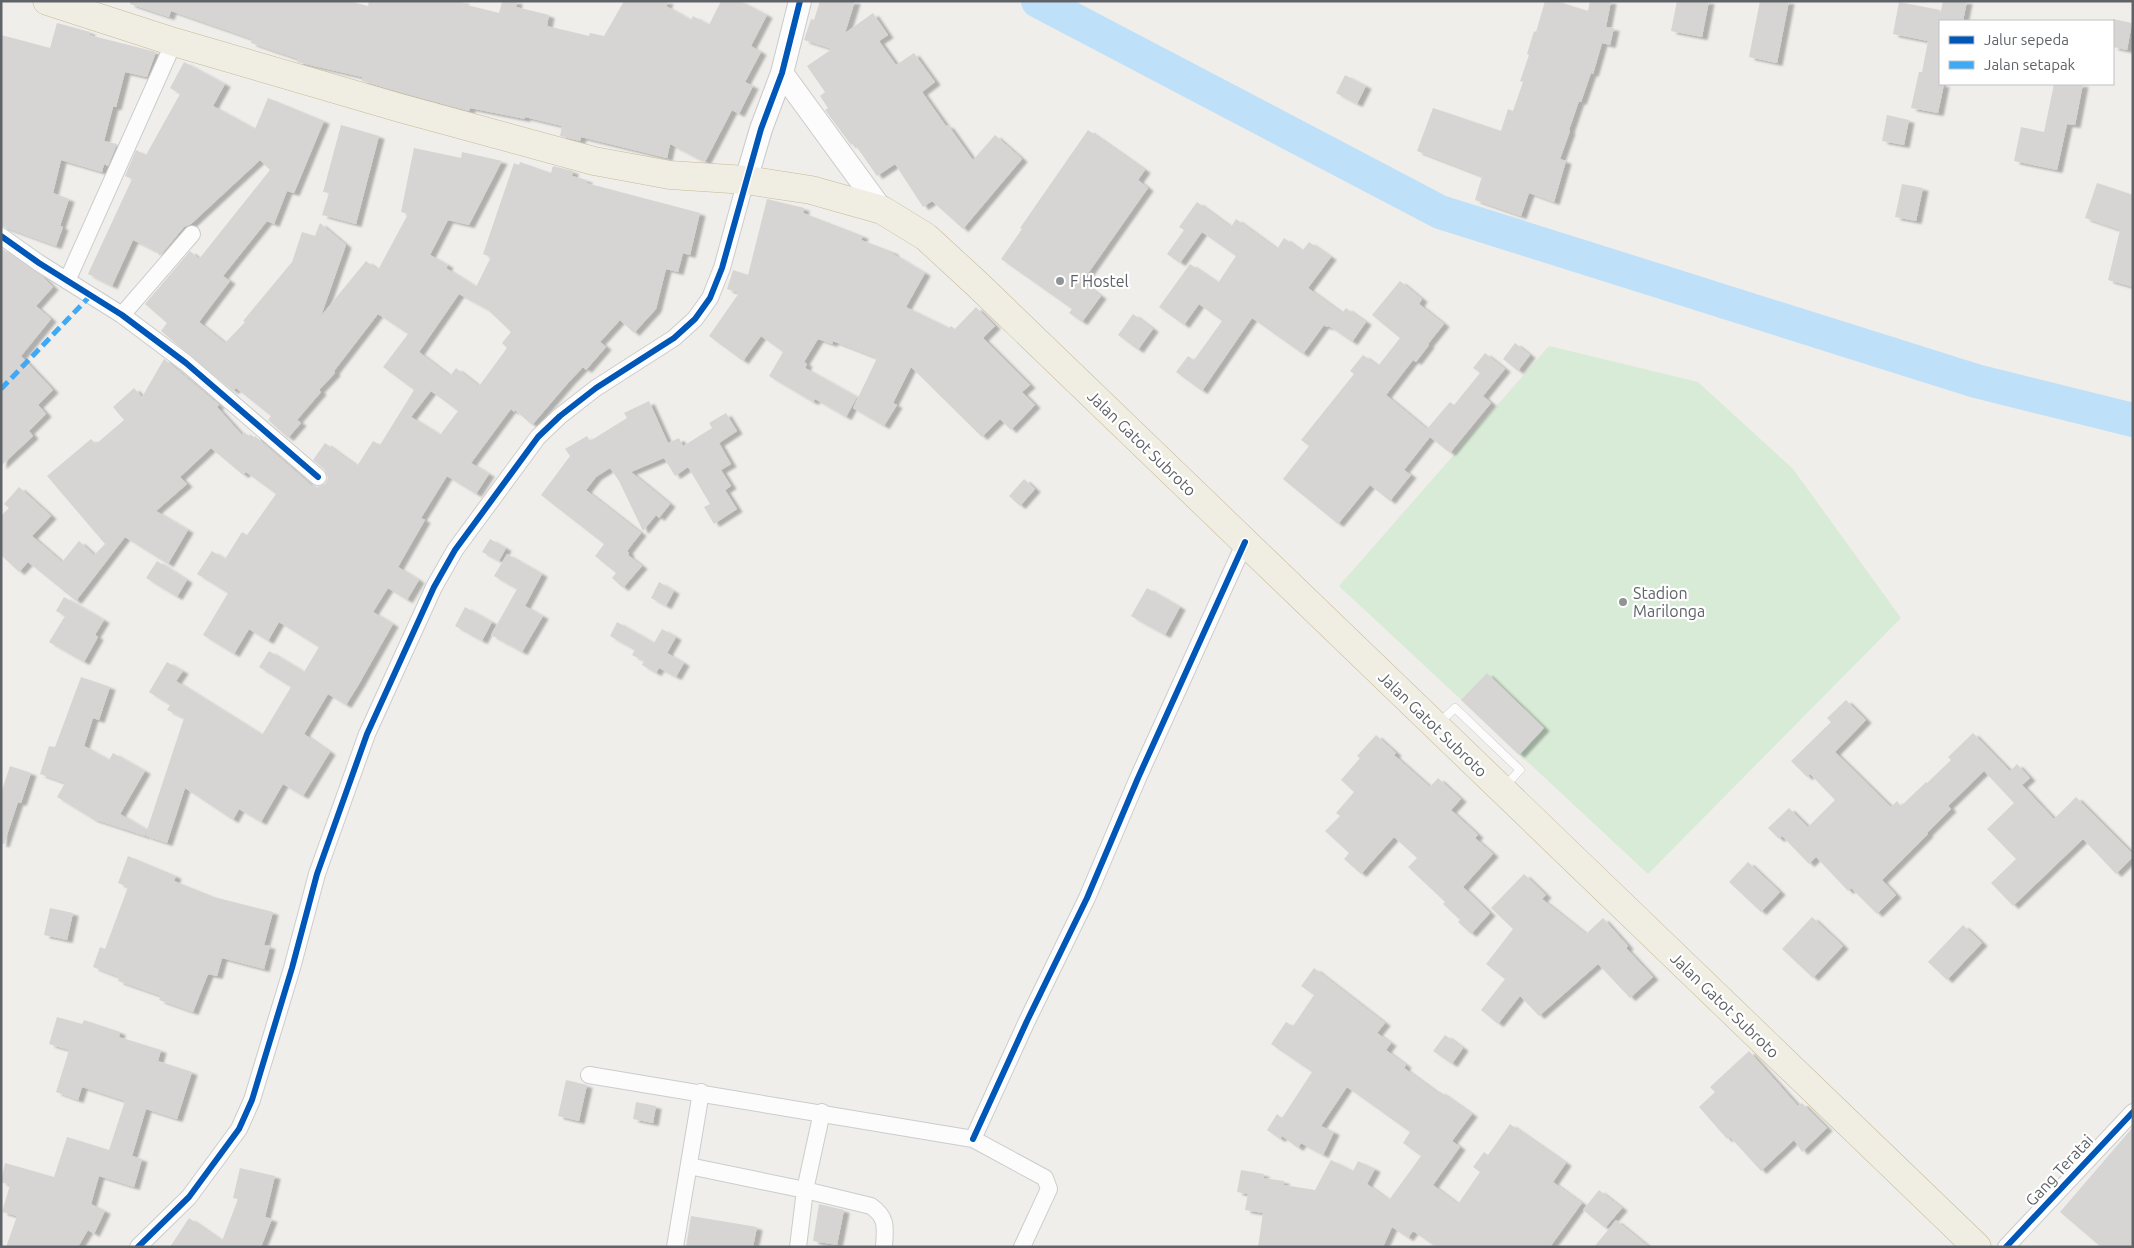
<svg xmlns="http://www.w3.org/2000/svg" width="2134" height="1248" font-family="Ubuntu,sans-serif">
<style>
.green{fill:#d8ebd6}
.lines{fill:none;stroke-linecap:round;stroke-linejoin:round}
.river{stroke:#bfe0f9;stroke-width:34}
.building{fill:#d6d5d3;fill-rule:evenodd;filter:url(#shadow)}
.lane-casing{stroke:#cbcccc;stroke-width:9}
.street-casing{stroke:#cbcccc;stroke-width:18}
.secondary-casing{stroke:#cacacb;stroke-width:24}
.highway-casing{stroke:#c8b996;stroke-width:29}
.lane{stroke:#fdfcfc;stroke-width:8}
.street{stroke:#fdfcfc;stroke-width:16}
.secondary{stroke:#fdfcfc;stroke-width:22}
.highway{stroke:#f0ede3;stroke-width:28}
.quiet{stroke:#3fa9f5;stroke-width:5;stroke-dasharray:10 5;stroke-linecap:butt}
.cycleway-casing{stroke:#fff;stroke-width:9}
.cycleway{stroke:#0057b8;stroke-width:6}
.poi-dot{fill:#919496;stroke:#fff;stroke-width:2}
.labels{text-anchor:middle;stroke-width:4.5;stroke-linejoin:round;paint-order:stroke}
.poi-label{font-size:16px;fill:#5f6368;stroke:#fff;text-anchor:start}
.street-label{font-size:16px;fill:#5f6368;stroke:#fff}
</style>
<defs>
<filter id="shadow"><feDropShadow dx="5.5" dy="3" stdDeviation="1" flood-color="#0004"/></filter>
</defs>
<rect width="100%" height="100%" fill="#efeeea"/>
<path class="green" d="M1549,346l149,36 95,87 108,149 -253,256 -309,-288z"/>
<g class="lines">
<path class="river" d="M1038,1l402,211 536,169 157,39"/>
</g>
<path class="building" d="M130,1h218l20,5 1,-5h94v3l36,9 3,-12h15l-1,6 33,8 -2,11 42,10 1,-3 14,3 20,-35h44l-2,5 25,14 2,-4 16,9 12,-24h19l27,14 -16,31 10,6 -16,30 8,4 -14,28 -7,-4 -27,52 -35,-18 -3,14 -86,-21 -1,4 -20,-5 2,-10 -37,-9v2l-55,-11 -1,3 -62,-17 -45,-13v-4l-65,-15 1,-3 -47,-16 1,-4 -81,-28 -2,6 -39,-13z
M820,1h35l-10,32 28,-20 15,22 -9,6 17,24 18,-12 21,29 -13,10 24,34 2,-1 25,35 22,-25 27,24 -59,70 -31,-28 -9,6 -28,-43 -18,12 -23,-33 -3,2 -26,-35 3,-2 -8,-12 5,-4 -18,-26 25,-17 -28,-9 7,-21 3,1z
M1545,1h11l32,10 2,-10h21l-5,26 8,1 -4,17 -8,-2 -9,31 -2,-1 -10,29 -2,-1 -10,29 1,1 -10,28 6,2 -12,41 -25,-9 -8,23 -46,-16 7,-24 -65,-25 16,-43 68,23 7,-22 5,2 10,-29 -3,-1 9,-26 -2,-1 7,-23 2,1z
M1677,1h32l-7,36 -31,-6z
M1760,1h29l-12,62 -28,-6z
M1943,1h24l-4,20h-23v63h4l-6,29 -27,-5 8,-36h3l6,-31 -35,-7 6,-32 41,8v5z
M2113,19l19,4 -5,27 -14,-3z
M57,23l33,9 -1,3 67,17 -9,25 -22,-5 -9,35h-3l-9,34 13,3 -9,22 -4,-2 -2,8 -41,-12 -8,33 16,6 -9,27 3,1 -7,19 -55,-20v-191l49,13z
M184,62l41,22 -12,22 42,23 13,-31 56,23 -30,72 -7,-2 -13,33 -7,-3 -44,55 7,5 -31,41 26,21 20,-21 -2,-1 49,-59 10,-30 13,4 5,-13 26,22 -25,71 45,-55 12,9 30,-56 -7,-2 13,-64 47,10 1,-6 40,9 -33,64 -21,-5 -18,35 18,10 -2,3 30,19 15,-30 -8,-3 31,-91 5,2 1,-3 31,11 2,-7 20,5 -1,5 15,4 -1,3 114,30 -10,42 -7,-2 -5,19 -12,-3 -10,40 -22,24 -14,-13 -20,22 6,5 -20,23 -3,-3 -15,16 -36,42 -17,-15 -1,2 -3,-3 -40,54 18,11 -13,20 -29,-18 -26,42 4,2 -27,47 21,13 -12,20 -19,-12 -15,24 20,12 -34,60 -13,21 -18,-11 -24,40 26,18 -27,44 -20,-12 -22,38 -22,-13 -6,11 -48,-32 -18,55 -21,-7 1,-6 -2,6 -52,-17 -36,-22 8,-14 -25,-9 9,-28 6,1 26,-70 29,10 -11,33 -6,-2 -9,28 25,14 4,-7 32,18 -25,43 27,16 37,-112 -17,-8 3,-5 -21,-13 18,-30 16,9 -7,10 86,54 29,-48 -32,-20 10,-16 35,21 15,-25 -40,-25 -11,19 -19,-12 -15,25 -31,-19 25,-42 -31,-19 15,-23 13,8 17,-27 5,3 29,-41 -30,-22 -3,3 -32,-27 -31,29 7,7 -31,27 32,19 -20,34 -43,-27 -49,64 -48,-39 -9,10 -18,-17v-39l8,-8 -5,-4 15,-17 32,29 -19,20 30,26 17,-21 15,14 11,-11 -58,-68 44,-37 5,5 28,-24 -11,-13 21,-19 8,9 22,-38 55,46 -2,2 25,28 2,-3 9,7 2,-3 56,49 6,2 8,-3 3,-6 -3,-8 -12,-10 12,-17 32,23 16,-25 7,4 34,-55 -31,-23 25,-33 -30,-20 -44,57 1,2 -16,17 2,2 -24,28 4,3 -13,15 -20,-18 3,-4 -35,-28 -3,3 -72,-60 6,-8 -22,-19 45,-53 9,8 71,-89 -10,-10 -69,64 -7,3 -24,29 -4,-5 -23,-11 -21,46 -24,-12 44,-95 -7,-3 11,-26 10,5 34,-61 -10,-6zM459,294l28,15 24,23 -9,11 5,5 -28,38 -23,-18 -6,8 -31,-24zM431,391l27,20 -18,24 -29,-18z
M1345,75l21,11 -9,18 -21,-11z
M2054,84h29l-8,41 -8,-1 -10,46 -43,-9 7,-34 23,5z
M1887,115l22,5 -5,25 -22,-4z
M341,125l38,11 -23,88 -34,-9 7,-22 -6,-1z
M1088,130l57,40 -7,10 10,8 -66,94 19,14 -19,26 -13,-9 3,-4 -71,-50 21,-30 -2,-1z
M2097,183l36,12v92l-25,-7 12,-50 -35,-12z
M1902,184l21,4 -7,33 -21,-4z
M767,199l37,9 -1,5 60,23 -2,4 32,12v2l32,19 -19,34 43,21 2,-2 4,3 21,-22 19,19 -12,12 47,47 -8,7 13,13 -24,25 -11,-11 -18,18 -71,-70 -18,36 4,2 -13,21 -31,-18 24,-50 -44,-17 -1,3 -14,-5 -14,23 3,2 -2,4 52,29 -11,20 -31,-18 -2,3 -44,-26 14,-24 -22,-16 -18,25 -34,-25 30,-43 -12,-4 6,-19 15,5z
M1197,202l34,25 5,-8 41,30 7,-11 18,13 7,-9 22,15 -23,31 34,25 4,-5 20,14 -14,20 -23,-16 -2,1 -3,-2 -21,29 -51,-36 -50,73 -26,-19 12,-16 6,4 28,-39 -23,-17 -15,21 -25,-18 31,-43 28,19 18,-27 -34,-24 -22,31 -13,-9 17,-24 -5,-3z
M1,248l41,28 11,11 -17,19 15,13 -30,37 32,34 -15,15 8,9 -17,17 4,5 -32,30z
M1400,281l22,18 -3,5 25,20 -16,20 1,1 -13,17 -3,-2 -27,35 41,34 23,-27 4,3 26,-32 -7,-5 12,-15 20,16 -22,27 8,7 -41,50 -20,-16 -26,33 7,5 -21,26 -20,-16 -32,39 -55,-45 26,-33 -8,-6 53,-66 -4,-3 13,-16 15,11 22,-28 -28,-23z
M1133,314l20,15 -15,21 -20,-15z
M1515,343l15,12 -12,16 -15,-12z
M649,401l19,42 11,-5 4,8 29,-18 -3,-5 17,-10 11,18 -18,12 12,21 -10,6 10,16 -6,4 12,19 -23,15 -10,-17 6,-3 -22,-37 -13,9 -11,-18 -33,14 39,32 -11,14 -3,-3 -13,16 -24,-50 -9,-13 -14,9 -10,13 55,43 -14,18 2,2 -1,2 14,11 -19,22 -11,-10 4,-5 -21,-17 9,-12 -63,-49 29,-39 -5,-7 22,-13 3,5 37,-23 -3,-5z
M1024,479l11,10 -15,17 -11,-10z
M490,539l16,9 -7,13 -17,-9z
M507,554l35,20 -17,32 18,10 -21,36 -31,-17 26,-46 -23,-13z
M157,561l30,19 -10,17 -31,-19z
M659,582l15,9 -8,15 -15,-8z
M1147,588l33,19 -15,28 -34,-19z
M64,597l40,23 -9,15 3,2 -14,25 -35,-20 16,-26 -9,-5z
M465,607l27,15 -10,19 -27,-15z
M617,622l37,21 8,-14 14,8 -9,16 17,10 -8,14 -17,-9 -3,5 -14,-8 2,-4 -12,-6 3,-5 -25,-14z
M1487,673l57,55 -25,27 -58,-55z
M1846,700l20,20 -31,32 56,55 6,-6 4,5 25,-24 1,1 24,-23 -3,-3 25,-24 37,38 7,-7 13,14 -8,7 32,34 22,-22 57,57v3l-17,17 -33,-35 -70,67 -22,-23 25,-24 -29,-30 27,-26 -30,-32 -36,35 3,3 -24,24 1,1 -46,46 14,15 -19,19 -26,-26 -3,3 -32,-34 -7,7 -27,-28 -3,3 -11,-11 21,-20 19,19 27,-27 -25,-26 -3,3 -16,-16 40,-39 -4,-4z
M1376,735l20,18 -2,2 36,32 8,-9 23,21 -10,11 27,25 -3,3 18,16 -30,33 27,26 -19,21 -13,-12 2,-2 -17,-16 2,-2 -37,-35 9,-9 -23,-21 -33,37 -17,-15 5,-6 -24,-22 15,-15 -4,-3 18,-21 -13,-12 19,-22 -3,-2z
M10,766l21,7 -10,30 -3,-1 -14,42h-3v-51z
M128,856l48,20 -2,5 40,16 59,15 -9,33 6,1 -6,23 -42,-11 -5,18 -9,-2 -15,38 -34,-12 2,-4 -43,-15 1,-4 -26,-10 7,-20 5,2 23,-62 -10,-4z
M1748,862l32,30 -19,20 -32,-30z
M1524,874l22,21 -4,4 44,35 17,-16 25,28 -2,2 27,29 -23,21 -32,-34 -59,52 -19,-20 -22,28 -17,-14 24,-31 -19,-15 27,-35 -22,-21z
M50,908l23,5 -6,27 -23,-5z
M1812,917l31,29 -30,32 -31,-29z
M1963,925l19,18 -35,37 -19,-18z
M1314,968l71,55 -8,10 14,10 -5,7 20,15 -2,3 34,25 1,-2 33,23 -20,27 8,6 -27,38 25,19 22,-32 -7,-5 11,-15 4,3 22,-31 56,39 -13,19 29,21 -32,44h-114l-23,-16 -5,7 -16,-11 -9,20h-125l5,-34 -18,-3 3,-16 -11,-2 4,-22 23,4 -1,4 21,3v4l31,5 16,-30 22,11 5,-10 17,8 -8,15 22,16 32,-44 -18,-13 7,-11 -63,-45 -26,39 13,6 -11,23 -22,-12 -3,5 -16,-12 -2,3 -13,-9 10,-16 5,4 30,-46 -41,-28 15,-22 7,4 21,-31 -13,-9z
M57,1017l25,7 2,-4 36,12 -1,5 42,13 -3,11 34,11 -15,47 -31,-10 -14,47 10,3 -8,28 -35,-11 -8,28 14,7 -11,23 -6,-4 -10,17h-72l11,-31 -15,-4 8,-27 -9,-3 4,-19 49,14 13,-40 42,13 16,-49 -43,-14 -4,13 -22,-8 13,-42 -20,-6z
M1445,1035l18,13 -11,16 -19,-13z
M1749,1051l49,55 4,-3 25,25 -25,24 -8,-12 -33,31 -31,-34 -3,2 -28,-32 16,-15 -5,-5z
M566,1080l21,5 -8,36 -21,-5z
M636,1102l20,4 -3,17 -20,-4z
M2133,1127v120h-32l-41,-35z
M240,1168l35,8 -10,41 7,2 -11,28h-91l19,-29 33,23 16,-42 -5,-1z
M1599,1190l23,18 -17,20 -22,-18z
M819,1204l25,6 -7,35 -24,-4z
M691,1216l66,11 -4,20h-67z
M1616,1220l33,27h-55z"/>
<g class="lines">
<defs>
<path id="lane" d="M1439,723l16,-15 65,62 -15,16"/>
<path id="street" d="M1,236l38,27 83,52 64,48 132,114
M67,281l107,-239
M122,315l70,-81
M589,1075l384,64 72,39 4,11 -27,58
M973,1139l54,-118 60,-123 51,-120 107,-236
M689,1166l116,24 66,16c17,12 14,22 13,41
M138,1247l51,-50 50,-68 13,-29 40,-132 25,-94 50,-140 67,-147 21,-37 83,-113 22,-21 36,-28 78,-50 21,-19 15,-21 12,-30 24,-88
M675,1247l26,-155
M798,1247l7,-57 17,-78
M2006,1247l127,-135"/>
<path id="secondary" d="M782,73l100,137
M746,180l15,-51 21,-56 18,-72"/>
<path id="highway" d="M47,1l127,41 226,66 194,53 76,14 76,5 65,10 71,20 44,27 51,47 1000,963"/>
</defs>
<use href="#lane" class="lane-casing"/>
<use href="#street" class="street-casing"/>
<use href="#secondary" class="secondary-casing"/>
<use href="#highway" class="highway-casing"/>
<use href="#lane" class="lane"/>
<use href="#street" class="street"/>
<use href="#secondary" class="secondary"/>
<use href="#highway" class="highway"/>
<path class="quiet" d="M1,389l89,-93"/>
<defs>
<path id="cycleway" d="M1,236l38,27 83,52 64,48 132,114
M973,1139l54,-118 60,-123 51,-120 107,-236
M138,1247l51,-50 50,-68 13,-29 40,-132 25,-94 50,-140 67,-147 21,-37 83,-113 22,-21 36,-28 78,-50 21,-19 15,-21 12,-30 39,-139 21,-56 18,-72
M2006,1247l127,-135"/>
</defs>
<use href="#cycleway" class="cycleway-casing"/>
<use href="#cycleway" class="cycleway"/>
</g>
<g class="poi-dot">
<circle cx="1060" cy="281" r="5"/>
<circle cx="1623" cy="602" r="5"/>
</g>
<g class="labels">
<g class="poi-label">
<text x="1070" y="287">F Hostel</text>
<text x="1633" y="599">Stadion<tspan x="1633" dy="18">Marilonga</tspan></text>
</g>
<g class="street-label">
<text transform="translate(1142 443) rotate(44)" y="6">Jalan Gatot Subroto</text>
<text transform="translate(1433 724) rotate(44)" y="6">Jalan Gatot Subroto</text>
<text transform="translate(1725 1005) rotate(44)" y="6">Jalan Gatot Subroto</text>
<text transform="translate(2059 1170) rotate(-47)" y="6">Gang Teratai</text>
</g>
</g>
<rect width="2134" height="1248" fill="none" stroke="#5f6368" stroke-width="5"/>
<rect x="1939" y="20" width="175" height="65" fill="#ffffff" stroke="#bfc1c3"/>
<rect x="1949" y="36" width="25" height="8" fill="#0057b8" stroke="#bfc1c3"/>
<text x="1984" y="45" font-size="15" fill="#5f6368">Jalur sepeda</text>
<rect x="1949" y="61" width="25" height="8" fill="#3fa9f5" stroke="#bfc1c3"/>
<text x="1984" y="70" font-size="15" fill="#5f6368">Jalan setapak</text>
</svg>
